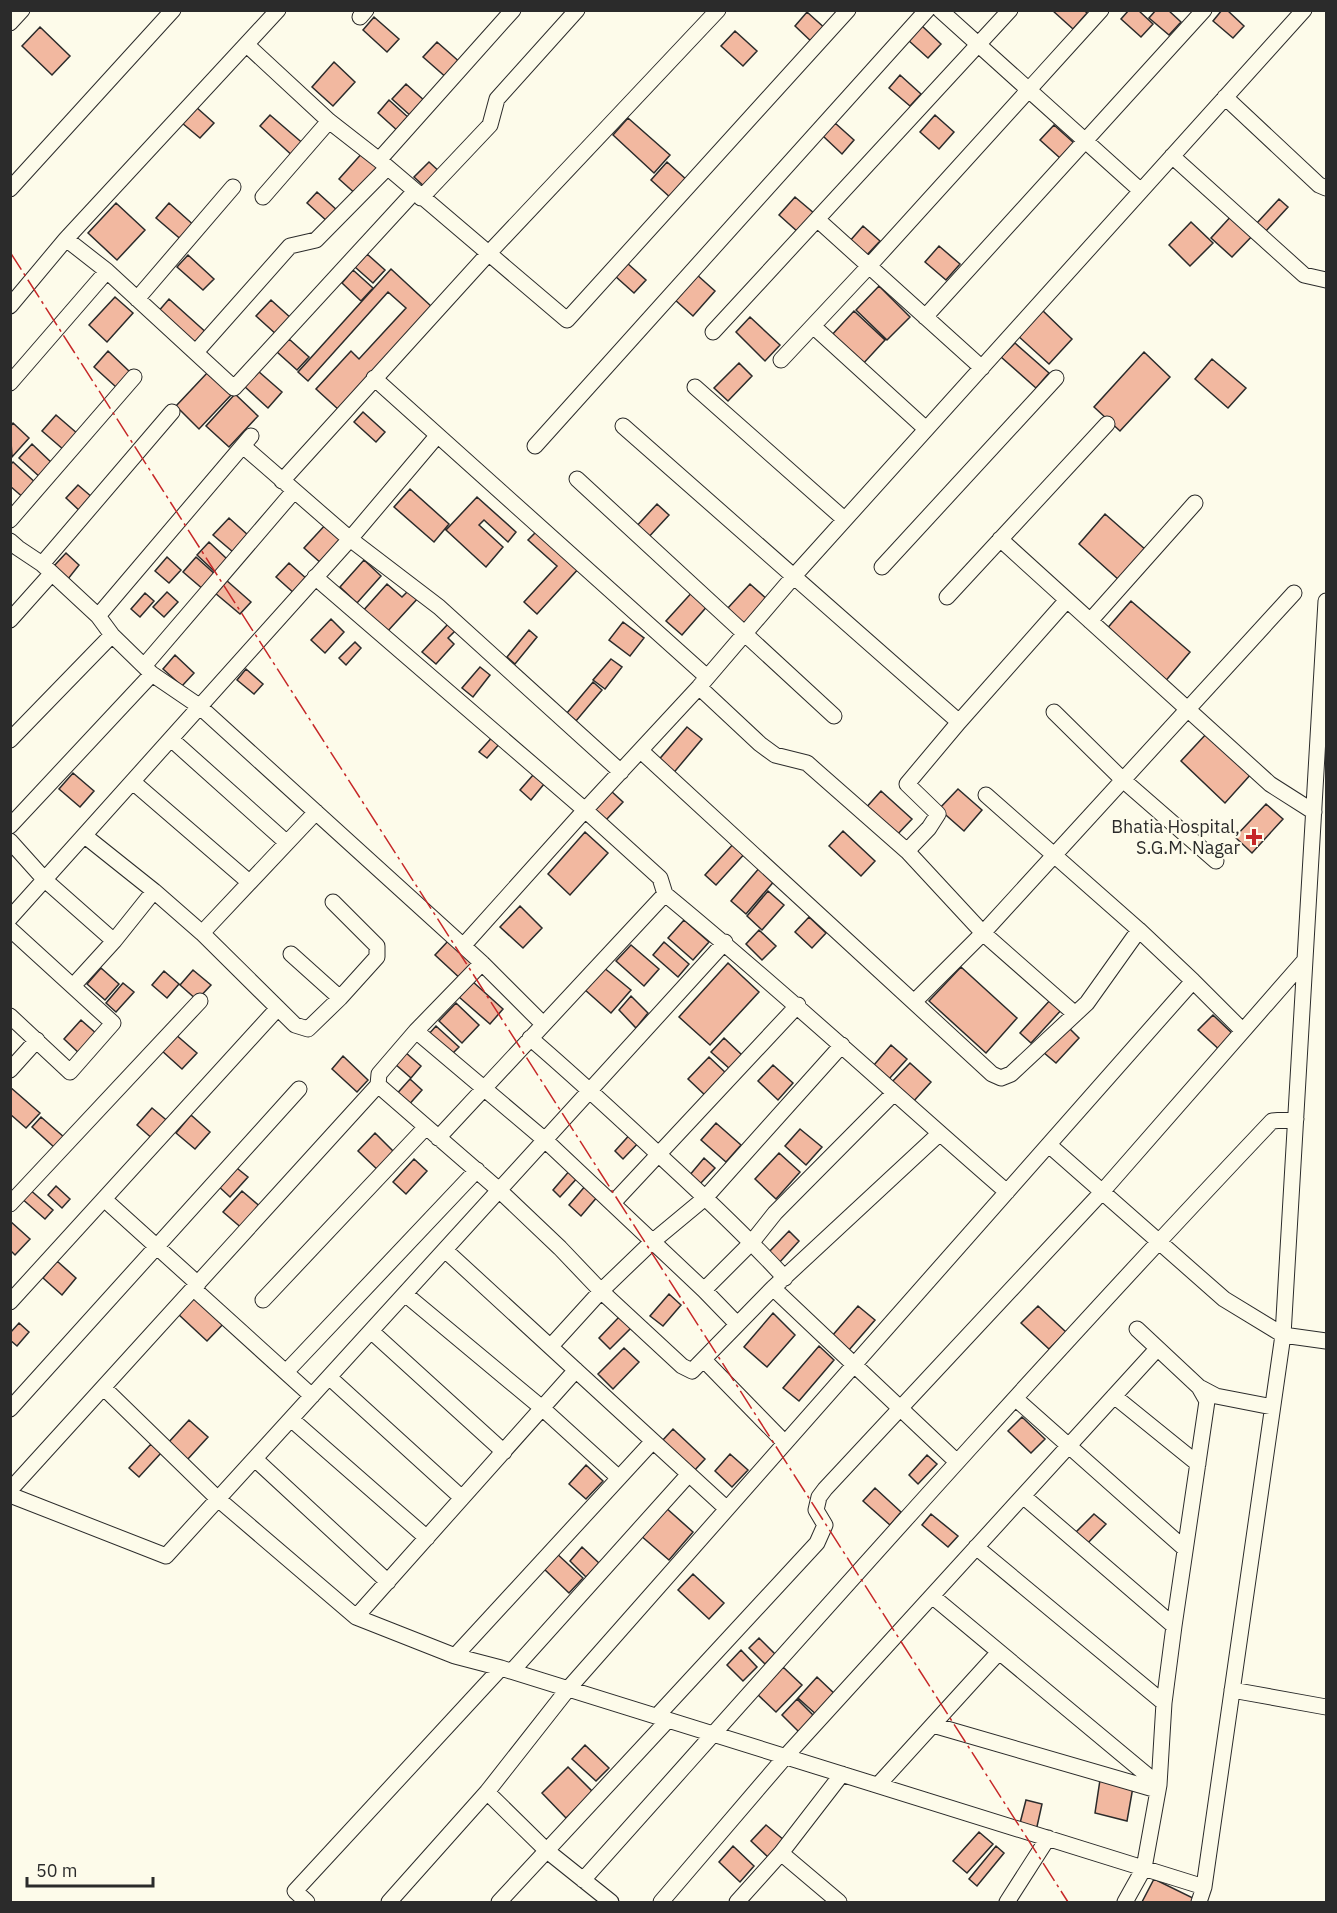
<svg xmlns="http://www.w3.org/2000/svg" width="1337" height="1913" font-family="'IBM Plex Sans',sans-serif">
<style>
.building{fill:#f2b8a0;stroke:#2b2b2b;stroke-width:1.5}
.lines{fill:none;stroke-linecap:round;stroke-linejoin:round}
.minor-casing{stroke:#2b2b2b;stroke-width:17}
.minor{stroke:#fdfbea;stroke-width:15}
.power{stroke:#c62828;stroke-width:1.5;stroke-dasharray:21 4.5 3 4.5;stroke-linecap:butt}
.poi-dot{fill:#c62828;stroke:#fdfbea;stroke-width:2}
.labels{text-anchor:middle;stroke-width:4.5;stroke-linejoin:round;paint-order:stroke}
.poi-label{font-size:18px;fill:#2b2b2b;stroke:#fdfbea;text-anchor:end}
</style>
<rect width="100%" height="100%" fill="#fdfbea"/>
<path class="building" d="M1052,10h32l3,3 -14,16z
M1129,10h9l15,14 -12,13 -20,-18z
M1156,10h12l13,12 -12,13 -20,-17z
M1222,10h5l17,16 -11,12 -20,-17z
M807,12l21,19 -13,14 -20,-19z
M374,17l25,22 -12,13 -24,-22z
M921,25l20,19 -13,14 -20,-18z
M40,27l30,29 -18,19 -30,-29z
M735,31l22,20 -14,15 -22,-20z
M437,42l25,22 -14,15 -25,-22z
M334,62l21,20 -22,24 -21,-19z
M900,75l21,19 -11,12 -21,-18z
M406,84l20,18 -14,15 -20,-18z
M389,100l21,19 -11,13 -21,-19z
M196,107l18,16 -14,15 -18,-15z
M270,115l36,31 -11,12 -35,-32z
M935,115l19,17 -15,17 -19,-17z
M628,118l42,37 -16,18 -41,-38z
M835,123l19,17 -12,14 -19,-18z
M1054,125l20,18 -14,15 -20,-18z
M364,151l20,16 -26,29 -19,-17z
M429,162l12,11 -14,16 -13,-12z
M667,162l21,19 -16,18 -21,-19z
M317,192l21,19 -10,11 -21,-19z
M795,197l20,17 -17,18 -19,-17z
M1279,199l9,8 -22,24 -9,-8z
M116,203l29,27 -28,30 -29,-27z
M169,203l28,25 -13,14 -28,-24z
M1234,213l21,20 -23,24 -21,-19z
M1191,222l22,21 -23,23 -21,-21z
M863,226l17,15 -15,16 -16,-15z
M939,246l21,18 -14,16 -21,-18z
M367,254l18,16 -12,13 -18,-16z
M188,255l26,24 -11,11 -26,-23z
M627,263l19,17 -12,13 -19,-17z
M391,269l41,38 -93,103 -23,-21 35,-38 8,8 47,-51 -18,-16 -80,89 -10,-9z
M353,270l20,18 -12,13 -19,-18z
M696,274l19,17 -22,25 -19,-17z
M879,286l31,31 -23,23 -31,-30z
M115,297l18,16 -26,29 -18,-17z
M169,299l40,36 -13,14 -39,-36z
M271,300l21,19 -15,16 -21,-19z
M1041,309l31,30 -23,25 -32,-29z
M854,311l31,29 -24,26 -31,-29z
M750,317l30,28 -15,16 -29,-29z
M289,339l20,18 -12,13 -20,-18z
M1015,343l34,30 -13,15 -35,-31z
M108,351l22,21 -14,15 -22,-20z
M1144,352l26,25 -50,54 -26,-24z
M1212,359l34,29 -18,20 -33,-29z
M739,363l13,13 -24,25 -14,-13z
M258,371l24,21 -14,16 -24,-22z
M208,372l24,22 -33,35 -23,-23z
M235,394l23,22 -29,31 -23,-21z
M363,412l22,20 -9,10 -22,-20z
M56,415l22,19 -14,16 -22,-19z
M13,423l16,15 -17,19 -2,-30z
M32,444l22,21 -13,13 -22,-20z
M13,462l25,23 -13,14 -15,-13v-21z
M78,485l15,13 -12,14 -15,-14z
M410,489l39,35 -15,18 -40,-35z
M477,497l39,35 -8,10 -24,-22 -5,5 24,22 -17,20 -40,-37z
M657,504l12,11 -23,25 -12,-11z
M1105,514l41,36 -27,30 -40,-36z
M229,518l19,17 -15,17 -20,-17z
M327,523l18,17 -23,24 -18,-16z
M539,529l41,38 -43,47 -13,-12 33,-36 -29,-26z
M209,542l18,17 -12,13 -18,-17z
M66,553l13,12 -11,14 -14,-13z
M167,557l14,13 -12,13 -14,-12z
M196,557l21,19 -13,14 -21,-18z
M364,560l17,16 -24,27 -17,-16z
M289,563l19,17 -13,14 -19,-17z
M226,580l25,22 -11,12 -25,-21z
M387,584l15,13 8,-8 9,8 -33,36 -24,-21z
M750,584l18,16 -23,25 -18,-16z
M695,589l15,14 -28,32 -16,-14z
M167,592l11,10 -14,15 -11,-10z
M145,593l9,8 -14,16 -9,-8z
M1131,601l59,51 -27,32 -59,-52z
M331,619l13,13 -19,21 -14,-13z
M623,622l21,16 -14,18 -21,-16z
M448,624l8,6 -8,8 6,6 -18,20 -14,-12z
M529,630l8,7 -22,27 -8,-7z
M355,642l6,6 -15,17 -7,-7z
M175,655l19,18 -12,13 -19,-17z
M611,659l11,8 -17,22 -12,-9z
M480,667l10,8 -17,22 -11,-9z
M246,669l17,15 -9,10 -17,-14z
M593,682l9,8 -26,31 -9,-8z
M687,727l15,12 -31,37 -15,-13z
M1208,732l44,41 -27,30 -44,-42z
M495,734l7,7 -15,17 -8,-6z
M73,773l21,18 -14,16 -21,-18z
M533,775l11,9 -13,16 -11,-10z
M958,789l24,21 -18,21 -25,-22z
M611,791l12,11 -17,18 -12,-11z
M881,791l31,28 -18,19 -30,-28z
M1266,804l17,15 -31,34 -17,-16z
M843,831l32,30 -14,15 -32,-30z
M585,832l23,21 -38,42 -22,-21z
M736,841l11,10 -31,34 -11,-10z
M761,866l15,13 -30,35 -15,-13z
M768,891l16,14 -22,25 -15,-14z
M520,906l22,22 -19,20 -23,-21z
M809,917l17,16 -14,15 -17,-16z
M684,920l25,22 -16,18 -25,-22z
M759,930l17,16 -14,14 -16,-16z
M449,940l27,27 -13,14 -28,-26z
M664,942l25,22 -11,13 -25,-22z
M631,945l28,24 -15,17 -28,-25z
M728,963l31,29 -49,53 -31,-28z
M603,967l28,23 -20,23 -27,-24z
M961,967l56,51 -31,35 -57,-52z
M101,968l18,16 -14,16 -18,-16z
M193,970l18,15 -14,15 -17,-15z
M164,971l15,13 -12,14 -15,-13z
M472,981l31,28 -13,15 -31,-27z
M123,983l11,9 -18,20 -10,-9z
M631,996l17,17 -12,15 -17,-18z
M1052,998l11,10 -32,35 -11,-10z
M456,1003l23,22 -17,18 -23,-22z
M1213,1015l23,22 -14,15 -24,-22z
M81,1020l17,15 -17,20 -17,-16z
M436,1026l23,21 -9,9 -22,-21z
M1067,1026l12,12 -23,25 -13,-11z
M175,1034l22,19 -15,16 -21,-19z
M724,1038l19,18 -13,13 -19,-17z
M891,1045l16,14 -18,20 -15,-14z
M405,1052l16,14 -10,12 -16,-14z
M343,1056l25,24 -11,12 -25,-23z
M709,1057l19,18 -21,22 -19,-18z
M910,1063l21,19 -19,21 -21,-20z
M773,1065l20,18 -15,17 -20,-19z
M410,1079l12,11 -16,18 -12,-11z
M10,1087l30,26 -14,15 -16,-14z
M152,1108l18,15 -15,18 -18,-16z
M191,1115l19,17 -15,17 -19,-16z
M41,1117l24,21 -10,10 -23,-21z
M716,1123l25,22 -15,17 -25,-22z
M800,1129l22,18 -16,18 -21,-19z
M633,1131l9,8 -19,20 -8,-8z
M375,1133l23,23 -17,17 -23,-22z
M779,1153l21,19 -24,27 -21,-20z
M704,1158l11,10 -16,17 -10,-9z
M414,1159l13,12 -21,23 -13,-12z
M233,1165l15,12 -18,20 -14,-13z
M571,1169l8,7 -19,21 -7,-7z
M586,1185l12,11 -17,20 -12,-11z
M56,1186l14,13 -8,9 -14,-13z
M28,1188l25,22 -8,9 -25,-22z
M242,1191l21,18 -19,21 -21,-18z
M10,1221l20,18 -15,16 -5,-5z
M789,1231l10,10 -20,22 -11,-10z
M57,1261l19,17 -14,17 -19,-17z
M197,1294l29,27 -19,20 -29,-27z
M669,1294l12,11 -18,21 -13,-10z
M858,1306l17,14 -26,30 -17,-14z
M1038,1306l28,26 -17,17 -28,-26z
M773,1313l22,22 -28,32 -23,-20z
M619,1317l12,11 -21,21 -11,-11z
M19,1323l10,9 -12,14 -7,-6v-7z
M819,1346l15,14 -35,41 -16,-13z
M624,1348l15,14 -26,27 -15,-15z
M1022,1417l23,22 -14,14 -23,-22z
M189,1420l19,17 -21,23 -19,-17z
M673,1429l32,30 -11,12 -32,-30z
M151,1444l10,9 -22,24 -10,-9z
M730,1454l18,16 -16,17 -17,-16z
M927,1455l10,9 -19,20 -9,-9z
M586,1465l17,16 -17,18 -17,-15z
M875,1488l26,24 -11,13 -27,-24z
M665,1507l28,25 -24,28 -29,-25z
M931,1514l27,22 -10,11 -26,-22z
M1094,1514l12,10 -21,22 -12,-11z
M582,1547l17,16 -13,14 -16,-16z
M555,1552l28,26 -14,15 -28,-27z
M693,1574l31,29 -15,16 -31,-29z
M759,1638l16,16 -10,10 -16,-16z
M741,1650l16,17 -14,14 -16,-16z
M783,1667l19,18 -26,27 -19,-18z
M817,1677l21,20 -19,20 -21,-19z
M797,1699l18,18 -15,16 -18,-18z
M585,1745l24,23 -13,13 -24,-22z
M568,1767l25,25 -27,26 -24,-25z
M1100,1780l33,7 -6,34 -32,-8z
M1026,1800l16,4 -6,27 -17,-4z
M766,1825l18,15 -15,18 -18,-17z
M979,1832l14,12 -26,29 -14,-12z
M733,1846l21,20 -14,16 -21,-20z
M996,1846l8,7 -27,33 -8,-7z
M1154,1879l43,21 -1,2h-54z"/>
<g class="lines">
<defs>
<path id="minor" d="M940,10l201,181
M360,17l6,-7
M10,23l12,-13
M247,45l82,76 50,39 188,160 281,-310
M1225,97l94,88 7,3
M1172,156l132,119 22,5
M379,160l134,-150
M10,189l163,-179
M263,197l66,-76
M421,198l69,-73 7,-26 80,-89
M818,220l164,148
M66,239l41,32 127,117 181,-197
M137,299l96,-112
M10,306l56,-67 212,-229
M925,317l279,-307
M813,326l113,103
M713,332l297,-322
M196,352l94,-106 26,-6 71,-72
M781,360l88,-94 232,-256
M374,378l333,299
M10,383l97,-112
M695,387l149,132
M623,426l336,296
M243,446l107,93 89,68 182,165
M535,446l392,-436
M577,479l257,237
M282,481l206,-227 230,-244
M10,520l124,-143
M1000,539l270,245 44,28
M10,541l8,7 24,16 130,-152
M42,564l56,52 14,19 40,39 47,32 283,257 61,61
M882,567l174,-189
M315,577l270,233 75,68 5,16c117,96 228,199 342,298
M947,597l160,-173
M98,616l153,-180
M10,620l42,-47
M1090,621l105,-118
M144,666l150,-175
M699,687l61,57 15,11 32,8 100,88 76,82 92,81
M1054,712l69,68 93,81
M171,739l115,103
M10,740l102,-105
M641,751l351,323 9,4 10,-4 76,-71 52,-73 54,51 50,50
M133,782l116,100
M986,795l153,135
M10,826l142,-152
M85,836l69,55 48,42 93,92 13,4 32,-31 37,-41v-11l-44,-44
M10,841l35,39 69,61
M907,851l22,-23 9,-14 -31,-30 52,-62 108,-122
M10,918l340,-379 87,-103
M10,929l103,94 -43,49 -60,-56
M202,933l114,-121
M463,946l122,-136 114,-123 95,-111 510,-566
M291,954l49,44
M482,963l-66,68 -37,43 -1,11 121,105 61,58 41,43 81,75 10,5 81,-83 167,-155
M73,986l41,-45 40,-50
M914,1002l69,-69 311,-340
M416,1031l129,109 159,150 33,34
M530,1038c48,41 94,84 140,127 39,36 78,73 115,113
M10,1070l27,-30
M438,1138l227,-244
M1049,1145l175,154 59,36 43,6
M104,1199l94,85
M613,1203l185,-198
M10,1204l190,-203
M445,1250l282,259
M773,1288l184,174
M194,1289l118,107
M704,1290l48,-48 23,-29 119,-120
M405,1294l137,114 77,70
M263,1300l163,-173
M10,1302l268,-294
M371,1331l133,121
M551,1346l50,-55 51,-49 53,-44 137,-153
M704,1360l81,83
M286,1372l191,-202
M329,1377l133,121
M1199,1387l17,9 56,11
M104,1388l114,111 138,118 99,39 46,12 703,219
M1114,1396l84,68
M1016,1399l169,150
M10,1409l289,-320
M291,1419l136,119
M255,1459l133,123
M10,1490l368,-405
M10,1495l156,61 559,-614
M1023,1496l151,130
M976,1547l188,156
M932,1596l227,189
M356,1617l220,-247
M455,1656l198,-215
M512,1671l177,-197
M1232,1690l94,17
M657,1716l160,-173 8,-18 -9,-15 3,-13 6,-8 277,-297 203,-232
M933,1725l224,65
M878,1785l121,-133
M487,1792l59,58 65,52
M781,1853l58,49
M583,1880c228,-255 454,-511 689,-759l24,-2
M307,1902l-12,-11 206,-223
M389,1902l98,-110 81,-103 625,-708
M499,1902l169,-182
M661,1902l125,-146 371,-407
M737,1902l44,-49 61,-79
M1007,1902l41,-64
M1125,1902l19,-34 15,-83 5,-82 10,-77 33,-225 -8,-14 -62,-58
M1199,1902l5,-15 79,-552 43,-734"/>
</defs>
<use href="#minor" class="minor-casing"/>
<use href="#minor" class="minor"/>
<path class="power" d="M10,252l1058,1650"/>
</g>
<path class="poi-dot" d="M1251 828h6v6h6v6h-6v6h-6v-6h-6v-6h6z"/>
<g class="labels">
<g class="poi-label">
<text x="1240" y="833">Bhatia Hospital,<tspan x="1240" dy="21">S.G.M. Nagar</tspan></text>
</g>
</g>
<rect width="1337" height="1913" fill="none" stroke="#2b2b2b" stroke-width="24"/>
<path d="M27 1877v9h126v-9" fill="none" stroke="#2b2b2b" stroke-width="3"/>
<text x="36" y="1877" font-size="18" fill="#2b2b2b" stroke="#fdfbea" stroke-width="4.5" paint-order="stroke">50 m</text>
</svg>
